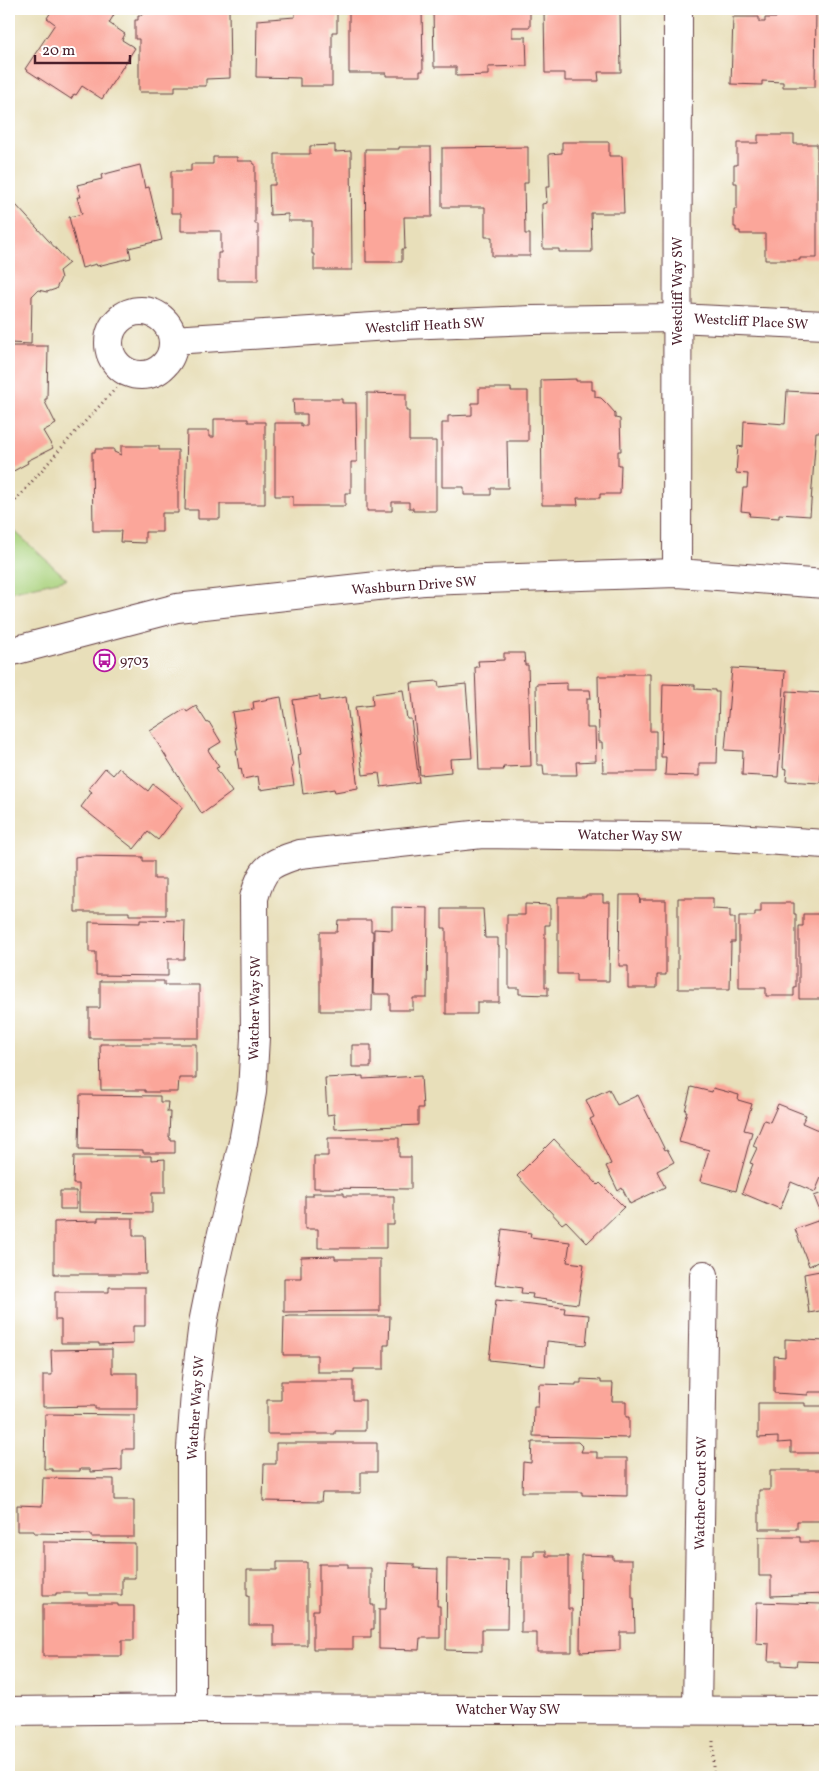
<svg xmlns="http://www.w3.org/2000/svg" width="834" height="1786" font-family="Vollkorn,serif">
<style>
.green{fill:#a9d17c;stroke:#7a7854}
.building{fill:#fba69a}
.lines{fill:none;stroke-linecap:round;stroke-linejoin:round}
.minor-casing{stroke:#623c40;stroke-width:30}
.path{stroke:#623c40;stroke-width:3;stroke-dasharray:1 4;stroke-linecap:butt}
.minor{stroke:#fff;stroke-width:28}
.labels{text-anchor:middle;stroke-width:4;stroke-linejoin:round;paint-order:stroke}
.street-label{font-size:14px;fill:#4a1f2b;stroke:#fff}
.poi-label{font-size:14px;fill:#4a1f2b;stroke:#fff;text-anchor:start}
</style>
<rect width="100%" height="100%" fill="#fff"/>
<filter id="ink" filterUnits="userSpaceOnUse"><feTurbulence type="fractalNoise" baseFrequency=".02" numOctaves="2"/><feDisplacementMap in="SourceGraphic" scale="10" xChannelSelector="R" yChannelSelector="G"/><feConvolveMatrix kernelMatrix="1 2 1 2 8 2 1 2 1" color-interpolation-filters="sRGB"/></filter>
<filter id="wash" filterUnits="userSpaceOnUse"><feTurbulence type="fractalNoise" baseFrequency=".0096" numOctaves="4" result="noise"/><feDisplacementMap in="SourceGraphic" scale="20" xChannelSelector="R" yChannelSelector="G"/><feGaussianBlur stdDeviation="1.12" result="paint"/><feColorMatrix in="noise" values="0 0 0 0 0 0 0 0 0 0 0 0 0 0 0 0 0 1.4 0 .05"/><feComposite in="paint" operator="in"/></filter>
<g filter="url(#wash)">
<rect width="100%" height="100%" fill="#e8dfba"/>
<path class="green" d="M9,526l58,53 -58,13z"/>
<g id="blocks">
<path class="building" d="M53,9h56l6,4 -6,10 16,11 -3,6 13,8 -33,51 -20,-13 -6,9 -2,-1 -3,5 -46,-30 30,-45 -8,-6z
M176,9h53l1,69 -24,1v7h-31v6h-36v-53h-4v-19h3v-5h4v-2h30v-2l4,-1z
M295,9h42v23h-5v54h-32v-8l-44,-1 1,-57 38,-3z
M347,9h75l1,62h-3v5h-34v-3h-37v-61h-2z
M433,9h97v18h-18v10h14l1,29 -39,1v8l-32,1v-9h-22z
M540,9h80l1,63h-23l1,9h-34v-8h-20l-1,-62h-4z
M776,9h40l-1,78h-32v-5l-21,-1v4l-31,-1 2,-67h26v5h6v-4h11z
M758,135h36v9h23v114h-17v2h-35v-26h-25v-3h-4v-4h-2v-18h3v-26h-3v-18h3v-22h21z
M562,142h47v14h13l2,57h-33l1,39h-33v-3h-16l-1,-45 5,-1 -1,-16h4l-1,-33 13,-1z
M335,145v7l16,-1 1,119h-38v-16h-2v-33h-24v-7l-18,1 -1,-30h6v-31h35v-8z
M399,147h32l1,70h-28l1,32h-3v13h-36l-1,-113h34z
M528,147v36h-4l1,51h5v22h-38v-19h-7v-30h-43v-59z
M213,157h24v4h16v3h2v60h3v57h-40v-28h3v-22h-40v-18h-10v-42h20v-7h22z
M140,165l5,23 4,-1 13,53 -33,8 2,10 -34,8 -1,-2 -14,4 -13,-51 13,-3 -5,-17h4l-4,-12 25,-6 -1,-4z
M9,203l7,2 53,58 -10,8 2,7 -5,11 -9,3 -9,-2 -6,6 -1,48 -22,-1v-107l1,-1 -1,-1z
M9,346h39l-1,53h-2v3l11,22 -13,7 10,17 -26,13 1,2 -18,10 -1,-2z
M576,379v2h16v9h3v7l6,1 6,6 8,9v5l5,1 1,32h-3v14h3l-1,29h-20v4h-23l1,7h-36l-1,-125z
M479,388h32v3h17v50h-21l1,47h-17v7h-27v-8h-22v-64h6v-7l24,-1v-12h7z
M787,391l37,2 -3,39h-5l-6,84 -31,-2v4l-30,-2 1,-4 -9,-1 2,-23h4l1,-14 -12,-1 2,-27 5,1 1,-26 41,3z
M367,393l39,1v17h3v30h27v70h-23v-3h-4v-6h-17v9h-25z
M293,399h49v4h14l1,59h-6v31h-6v13h-52v-10h-18v-73h26v3h6v-12h-13z
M214,419h34v3h17v82h-45v15h-22v-9h-13l2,-79h22v6h5z
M121,446h38v4h19v63h-16v19h-17v11l-25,-1 1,-11h-28l-1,-79h3v-3h19v3l7,3z
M824,461h1v15h-2z
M504,653h20l1,12h3l3,101 -28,1 1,3h-25l-4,-103h4l-1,-6 26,-1z
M732,668l53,3 -7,106 -36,-2 1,-24 -18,-1z
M624,674h26v57h6v41h-53l-1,-30h-3l-1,-66h26z
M438,681l1,6 27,-3 6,74 -22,1 1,13 -31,3 -9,-92z
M567,683v7h23l1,8h-4v30h8l1,33 -20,1 1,13h-33l-1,-10h-6l-1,-81z
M663,684l32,1v4l20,1v2h4l-2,71h-18v13l-34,-1 1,-18h-5z
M403,690l4,29h4l8,63 -38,5 -2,-14 -16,2 -8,-68 18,-2 -1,-11z
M787,691l38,2v77l-3,-1 -2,14 -34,-2 1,-12 -4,-1z
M320,696v5l26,-4 12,91 -23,4 -1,-3 -31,5 -5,-39 3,-1 -8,-54z
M281,697l12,70 -2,1 3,17 -34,5 -2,-14 -15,3 -2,-11 -2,1 -3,-19h2l-6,-38 22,-3 -1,-7z
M196,706l11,17 2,-1 12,20 -13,8 11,17 -3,1 16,24 -30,22 -52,-83 35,-22 2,3z
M105,768l8,7 6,-7 29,23 5,-7 30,23 -25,33 -10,-8 -14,17 -53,-42 11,-15 -4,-3z
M82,856l61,1v4h11v18h12v36h-37v-3h-54v-55z
M586,895h17v7h7l-1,79h-33v-7h-18v-77h28z
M620,895h19l1,8v-3h26v75h-9v13h-29v-22h-9z
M678,898h35v11l17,1v8h5v24h-4l-1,47h-52z
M761,903h33v11h2v74h-2v8h-28v-8h-27v-72h16v-4h6z
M525,904l25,1v20h-5v62h3v8l-29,-1v-6h-10v-39h-2v-34h18z
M392,907l36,1 -1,90h-14v12h-23v-16h-17l1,-65 18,1z
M442,909h41l2,29h13v8h1v56h-22v12h-31v-86h-4z
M803,914h22v85h-26v-73h4z
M140,920l45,1 -1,38h-16v17l-72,-1v-23h-7v-30l51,1z
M338,920h33v11h2l-1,80h-52v-79h17z
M100,981h64v4h35v53h-110v-30h11z
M100,1044h96v34h-17l-1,14h-33v-2h-44z
M352,1045h19v22h-19z
M363,1076v3l58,-3 2,32h-5v17l-83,4 -1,-15 -7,1 -2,-37z
M691,1087l21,5 1,-4 26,7 -1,5 14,4 -8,26 8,2 -16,59 -36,-10 9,-31 -30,-8 8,-31h-2z
M609,1089l8,16 21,-10 27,55 2,-1 7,13 -17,9 8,16 -35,17 -8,-16 -4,3 -12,-25 5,-2 -21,-45 4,-2 -8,-17z
M80,1095l80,1v6h8l-1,10h3l-1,25h1v3h5v13h-32v-3l-64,-1z
M778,1104l28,11 -4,8 23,10v41l-2,-1 -8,19 -24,-10 -11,27 -38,-16 11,-29 -3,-1 7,-15 -4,-2 11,-26 6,2z
M328,1138h71v19h12v32l-97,-1v-32h14z
M554,1139l44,46 2,-2 24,24 -37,36 -21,-22 -4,3 -45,-48z
M74,1156h77v4l14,-1v34h-13v20l-73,-1v-28h-6z
M60,1191h16v18h-16z
M825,1192v71l-3,2 -2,-4 -11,5 -14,-37 28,-10 -9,-23z
M313,1193h31v3h50v29h-8v23h-68v-19h-13v-33h8z
M98,1218h35v18h12l1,38h-92v-52l44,-1z
M502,1229l29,4 -1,4 40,5 -3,20 17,2 -6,40 -46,-6 1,-4 -12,-1 1,-5 -27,-4z
M335,1256v3h45v52l-96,1v-34h17v-21z
M825,1270v40l-16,3 -5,-39z
M109,1287h36v39h-12v18l-34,1v-2h-38v-23h-6v-28h54z
M496,1300l69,8 -1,5 25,2 -3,30 -39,-4 -2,25 -56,-6z
M290,1316h100l-1,29h-5v24h-30v3h-37v-17h-34l1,-38z
M785,1339l40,2v51h-17v3l-34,-2v-37l11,1z
M112,1349v24h25v36h-42v-3l-52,1v-32h9l-1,-25z
M581,1379l20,1v3h12l-1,18h14v16h3v21l-96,-2 1,-29h4l1,-23 37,1v-2h5z
M281,1381h72v19h12v31h-30v3h-68v-34h14z
M758,1403h47v3h20v47h-34v-11l-13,1v-6l-20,1z
M45,1414l89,1v34h-12v21l-32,2v-3h-10v2h-28v-2h-8z
M532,1442h46l5,5 -2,5h16v6h30v38l-45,-1v-3h-60l1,-30 8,1z
M276,1443h101v29h-16v21h-39l-1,9 -58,-1 1,-37h12z
M770,1470h55v51h-28v8h-38v-39h11z
M43,1478l71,1v21h20v37h-43v-3l-57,-1v-2h-17v-26l25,1z
M759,1537h41v5h25v52l-54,2v-20h-12z
M43,1542l92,1v35h-13v17h-34v-2h-32v2h-13z
M534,1551h12v5h22v53h4v43h-35v-19h-16v-11h1v-66h12z
M581,1555l32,1v4h19v38h2l1,34h-15v18l-40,2z
M447,1558l61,1 -1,70h-25v22l-36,-1z
M277,1562h30v83h-33v-20h-25v-29h-2v-26h30z
M387,1563l27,1v4l24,1 -1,37h3v32h-20l-1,12 -40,-1v-40h7z
M319,1564h29v4h23v37h3v24h-3v8h-18v12h-40v-39h6z
M757,1602l65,2 -1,7h4v51l-28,-1 -1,5 -14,-1v-4h-14l1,-17 -13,-1z
M43,1604h75v2h16v34h-12v16h-79z"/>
</g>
</g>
<g filter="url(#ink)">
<use href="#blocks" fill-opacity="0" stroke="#623c40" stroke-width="1"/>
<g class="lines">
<defs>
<path id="minor" d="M109 343a32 32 0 1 1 64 0a32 32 0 1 1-64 0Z
M173,340l231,-15 128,-5 145,-2 148,7
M677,573l1,-564
M9,652l168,-44 246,-27 254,-8 148,11
M191,1709v-261l5,-69 7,-56 13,-64 27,-117 9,-50 3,-55 -1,-139c9,-32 15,-34 46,-44l182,-20 239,3 104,7
M697,1710l7,-435
M9,1711l182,-2 634,2"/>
</defs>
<use href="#minor" class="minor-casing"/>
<path class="path" d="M9,508l61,-70 59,-64
M713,1777v-37"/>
<use href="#minor" class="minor"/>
</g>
</g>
<defs>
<symbol id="bus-ring" viewBox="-11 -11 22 22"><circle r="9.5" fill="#fff" stroke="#b5179e" stroke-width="1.5"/><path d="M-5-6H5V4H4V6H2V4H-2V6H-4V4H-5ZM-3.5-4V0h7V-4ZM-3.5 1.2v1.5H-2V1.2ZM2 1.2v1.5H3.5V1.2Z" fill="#b5179e"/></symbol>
</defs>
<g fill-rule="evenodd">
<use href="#bus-ring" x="92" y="648" width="25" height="25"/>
</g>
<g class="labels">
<g class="street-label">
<text transform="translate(677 291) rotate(-90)" y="5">Westcliff Way SW</text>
<text transform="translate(751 321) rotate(3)" y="5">Westcliff Place SW</text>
<text transform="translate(425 325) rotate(-3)" y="5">Westcliff Heath SW</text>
<text transform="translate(414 585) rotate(-4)" y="5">Washburn Drive SW</text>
<text transform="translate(630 835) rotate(1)" y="5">Watcher Way SW</text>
<text transform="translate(254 1008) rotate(-89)" y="5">Watcher Way SW</text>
<text transform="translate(195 1408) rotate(-86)" y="5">Watcher Way SW</text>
<text transform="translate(700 1493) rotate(-89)" y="5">Watcher Court SW</text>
<text x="508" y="1714">Watcher Way SW</text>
</g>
<g class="poi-label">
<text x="120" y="665">9703</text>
</g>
</g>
<rect width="834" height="1786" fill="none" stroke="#fff" stroke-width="30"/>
<path d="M35 55v8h95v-8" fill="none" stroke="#4a1f2b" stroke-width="2.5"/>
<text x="42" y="55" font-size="15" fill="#4a1f2b" stroke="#ffffff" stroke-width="4" paint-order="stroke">20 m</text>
</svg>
